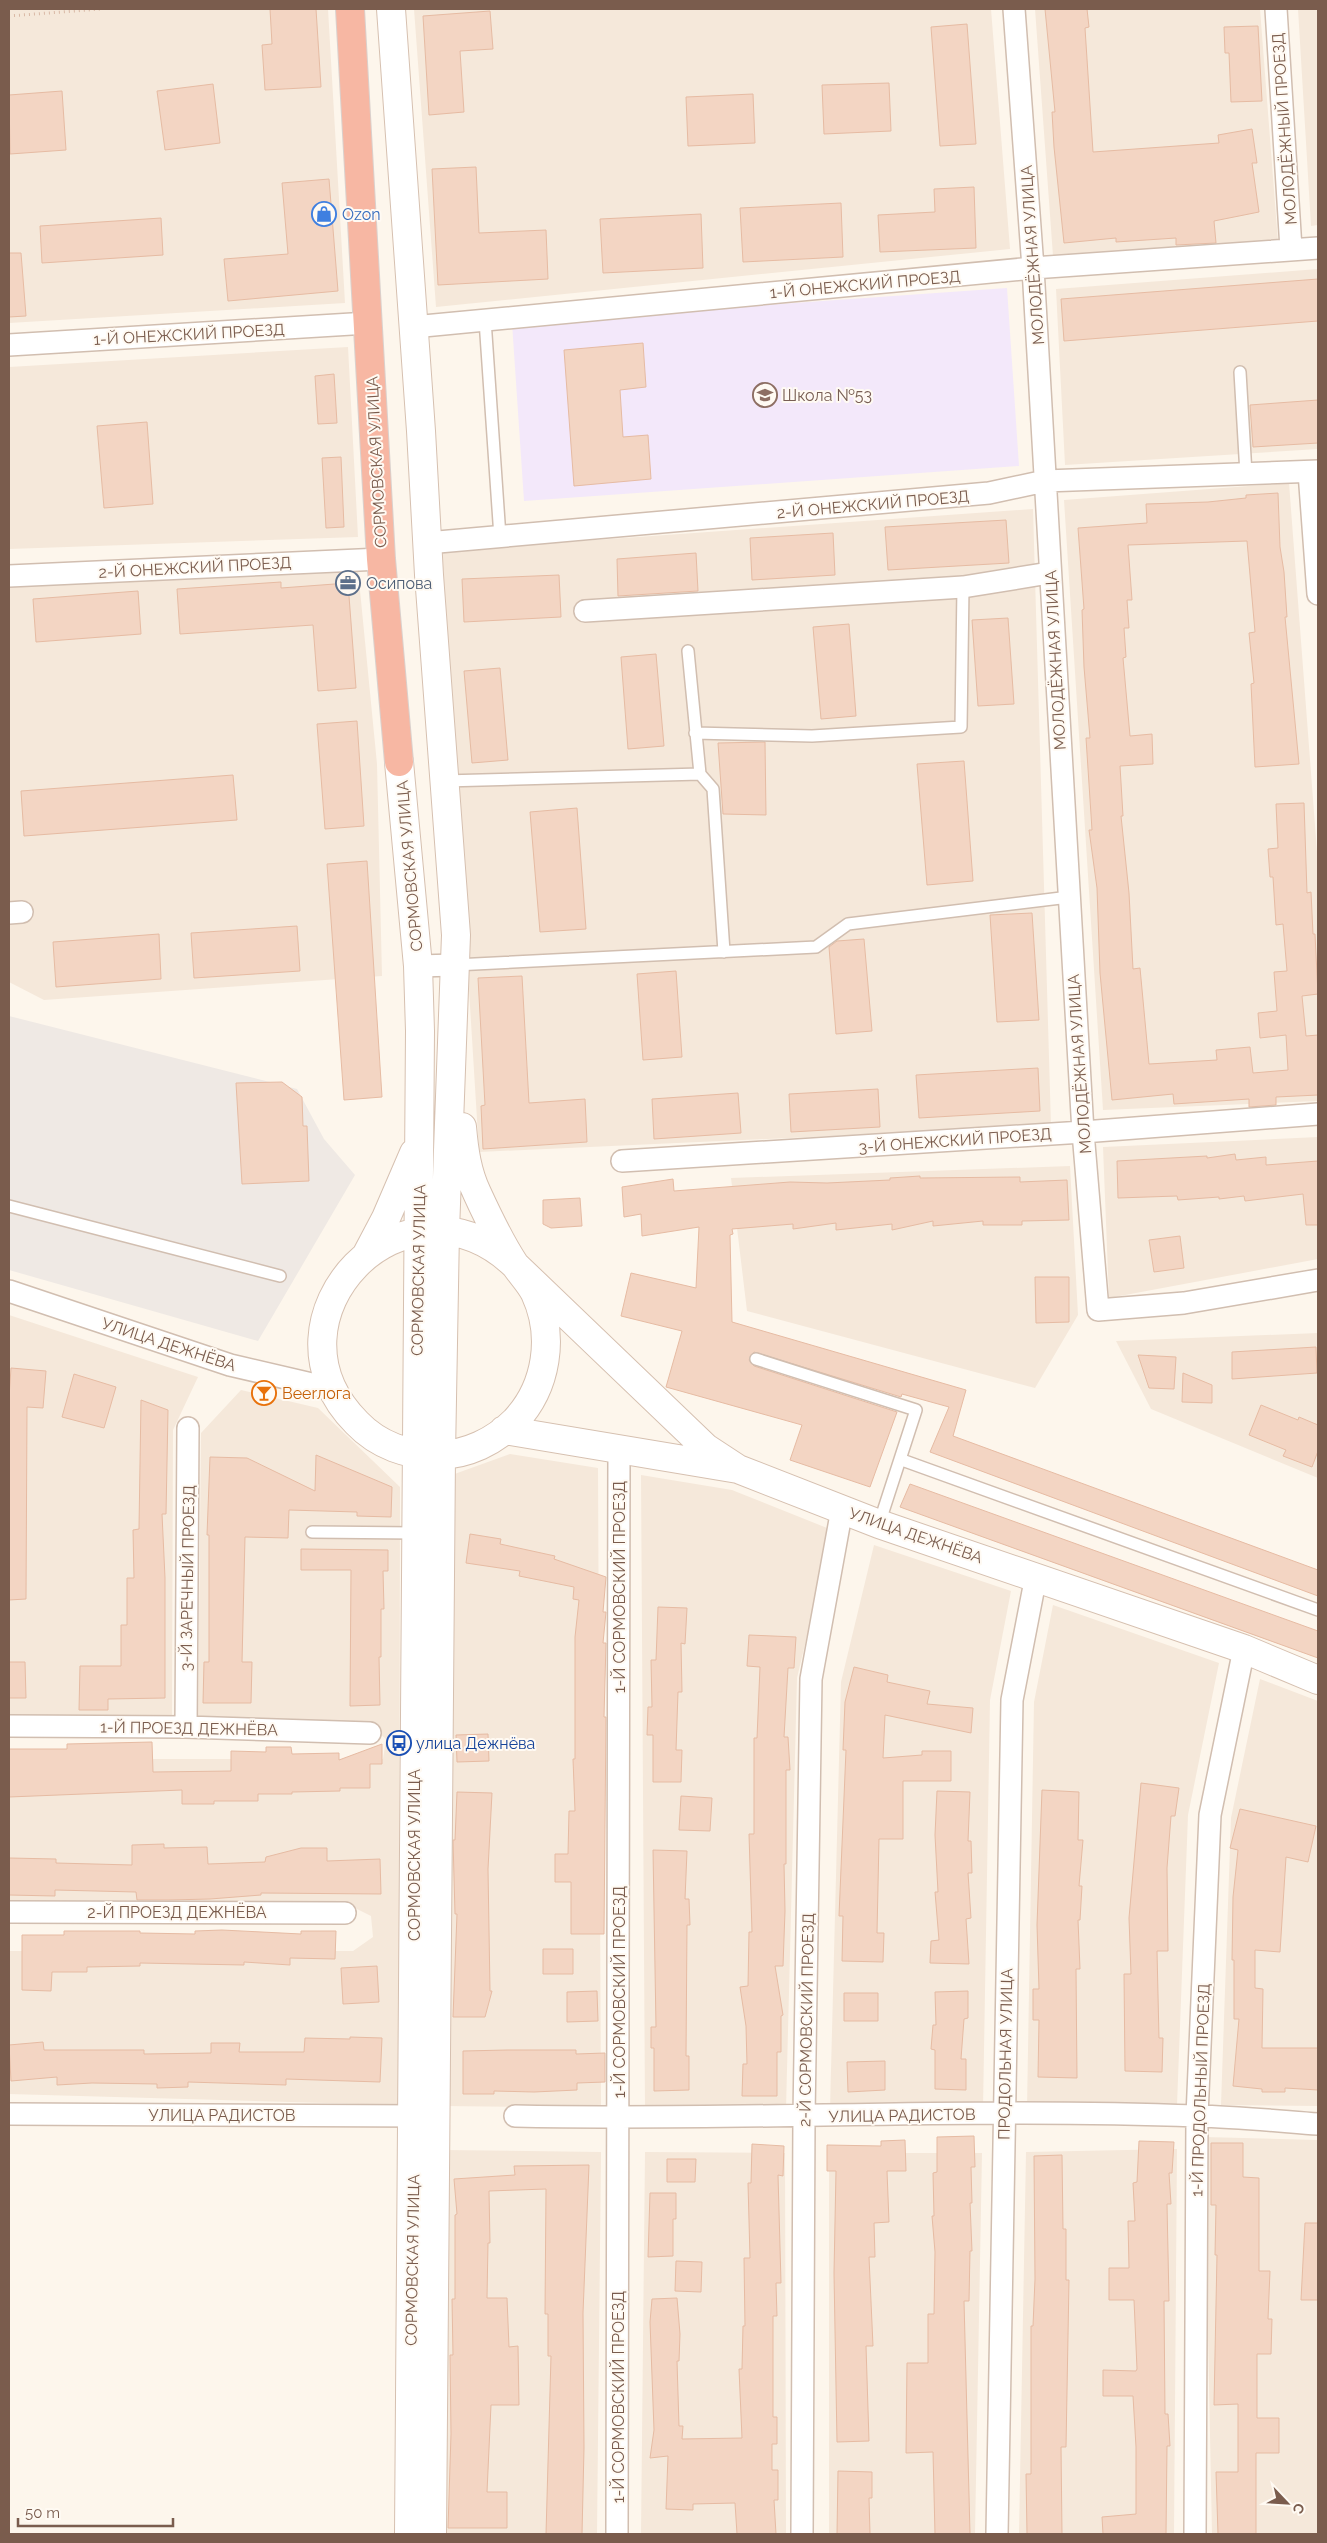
<svg xmlns="http://www.w3.org/2000/svg" width="1327" height="2543" font-family="Raleway,sans-serif">
<style>
.residential{fill:#f5e8da}
.industrial{fill:#efe9e4}
.education{fill:#f3e8fa}
.building{fill:#f3d5c3;stroke:#e6bba3}
.lines{fill:none;stroke-linecap:round;stroke-linejoin:round}
.lane-casing{stroke:#d1beb0;stroke-width:14}
.street-casing{stroke:#d1beb0;stroke-width:24}
.secondary-casing{stroke:#d6c0b0;stroke-width:30}
.highway-casing{stroke:#dad1cd;stroke-width:30}
.path{stroke:#d9b8a5;stroke-width:3;stroke-dasharray:1 4;stroke-linecap:butt}
.lane{stroke:#fff;stroke-width:11}
.street{stroke:#fff;stroke-width:21}
.secondary{stroke:#fff;stroke-width:28}
.highway{stroke:#f7b7a3;stroke-width:28}
.labels{text-anchor:middle;stroke-width:4;stroke-linejoin:round;paint-order:stroke}
.street-label{font-size:16px;fill:#7a5c4d;stroke:#fffaf3}
.shop-label{font-size:16px;fill:#366cbe;stroke:#fffaf3;text-anchor:start}
.education-label{font-size:16px;fill:#785e54;stroke:#fffaf3;text-anchor:start}
.service-label{font-size:16px;fill:#4e5e75;stroke:#fffaf3;text-anchor:start}
.food-label{font-size:16px;fill:#c56008;stroke:#fffaf3;text-anchor:start}
.transit-label{font-size:16px;fill:#164399;stroke:#fffaf3;text-anchor:start}
</style>
<rect width="100%" height="100%" fill="#fdf6ec"/>
<path class="residential" d="M9,9h319l17,294 -336,20z
M414,9h577l19,240 -574,58z
M1035,9h225l18,233 -225,14z
M1298,9h20v216l-7,1z
M1318,269v180l-253,16 -9,-176z
M348,347l10,190 -349,12v-182z
M1289,483l29,382v236l-215,9 -39,-610z
M1033,509l18,617 -572,26 -37,-601z
M358,570l19,194 5,212 -338,24 -35,-18v-395z
M1318,1137v122l-209,39 -6,-151z
M1070,1166l8,149 -43,73 -288,-77 -16,-133z
M9,1315l189,62 -25,53 -1,290h-163z
M1318,1333v145l-167,-69 -35,-68z
M241,1390l77,18 82,79 -1,618 -390,-11v-143h344l20,-14 -2,-21 -18,-9h-344v-148h374l3,-20 -16,-14 -172,-8 3,-284z
M510,1454l88,14 3,640 -158,-2 6,-630z
M641,1475l91,15 100,40 -35,148 -11,431h-141z
M874,1545l137,46 -21,109 -7,409h-153l11,-427z
M1053,1605l166,58 -31,152 -11,290 -150,3 7,-406z
M1260,1679l58,22v405l-97,-1 10,-287z
M1204,2137l114,3v394h-106z
M1177,2149l-3,385h-155l7,-382z
M442,2150l159,2 -4,382h-157z
M645,2152l140,1 1,381h-145z
M829,2153h153l-7,381h-146z"/>
<path class="industrial" d="M9,1016l288,73 27,50 31,36 -97,166 -249,-71z"/>
<path class="education" d="M1007,288l12,178 -495,35 -12,-178z"/>
<path class="building" d="M270,9h46l5,78 -56,3 -3,-45 10,-1z
M1045,9h42l2,18 -4,1 8,124 126,-9 -1,-8 34,-6 5,34h-5l7,49 -45,9 2,22 -40,2v-7l-60,4v-4l-52,5 -10,-96 -2,-35h3z
M490,11l3,38 -33,2 4,61 -35,3 -6,-99z
M967,24l9,120 -36,2 -9,-119z
M1258,26l4,75 -31,1 -2,-49h-4l-1,-26z
M889,83l2,48 -67,3 -2,-49z
M213,84l7,59 -55,7 -8,-59z
M62,91l4,59 -56,4 -1,-59z
M753,94l2,49 -67,3 -2,-49z
M476,167l3,66 67,-3 2,49 -110,6 -6,-116z
M329,179l9,112 -110,10 -4,-42 64,-5 -6,-71z
M974,187l2,61 -96,4 -2,-37 57,-3 -1,-23z
M841,203l2,54 -100,5 -3,-54z
M701,214l2,54 -100,5 -3,-54z
M161,218l2,37 -121,8 -2,-37z
M9,253h12l5,63 -17,1z
M1318,279v42l-254,20 -3,-42z
M643,343l3,44 -26,3 3,47 25,-2 3,44 -77,7 -10,-136z
M334,374l3,49 -19,1 -3,-48z
M1318,400v43l-65,4 -3,-42z
M147,422l6,82 -49,4 -7,-82z
M341,457l3,70 -18,1 -4,-70z
M1278,493l2,54 4,25 3,45h-2l14,147 -44,3 -4,-83 3,-1 -5,-50 6,-1 -8,-91 -119,4 4,55h-5l2,28h-5l2,29 -3,1 7,78 22,-2 1,30 -33,2 3,50h-2l8,77 4,76 7,-1 9,96 68,-4 -1,-10 34,-3 3,26 35,-3 -2,-35 -26,3 -2,-25 19,-2 -3,-39 13,-1 -4,-47 -7,1 -3,-48h-3l-2,-28 10,-1 -2,-44 28,-1 3,90 4,-1 2,42h2l3,60 -16,2 4,40 12,-1v60l-42,2v8l-27,2v-8l-75,5 -1,-10 -61,6 -12,-127 -3,-85 -8,-58h3l-6,-92h4l-6,-71 -2,-57 2,-1 -6,-81 69,-5 -1,-19 62,-2 38,-4v-3z
M1006,520l3,43 -121,7 -3,-43z
M833,533l2,42 -83,5 -2,-42z
M696,553l2,38 -80,5 -1,-37z
M559,575l2,42 -97,5 -2,-43z
M281,582v6l67,-5 8,105 -38,3 -5,-66 -133,9 -3,-45z
M138,591l3,43 -105,8 -3,-43z
M1008,618l6,86 -36,2 -6,-86z
M849,624l7,92 -35,3 -8,-92z
M656,654l8,92 -36,3 -7,-92z
M500,668l8,92 -36,3 -8,-92z
M357,721l7,105 -39,3 -8,-105z
M765,742l1,73 -43,-1 -5,-71z
M964,761l9,120 -46,4 -10,-121z
M233,775l4,45 -213,16 -3,-45z
M577,808l9,121 -46,3 -10,-120z
M367,861l15,236 -38,3 -17,-236z
M1032,913l7,107 -42,2 -7,-107z
M297,926l3,45 -106,7 -3,-45z
M159,934l2,45 -105,8 -3,-45z
M864,939l8,92 -36,3 -7,-87 8,-6z
M676,971l6,86 -39,3 -6,-86z
M522,976l7,127 56,-4 2,43 -104,7 -2,-43 4,-1 -7,-127z
M1038,1068l2,43 -121,7 -3,-43z
M282,1082l20,15 1,29h4l2,55 -67,3 -6,-101z
M878,1089l2,38 -89,5 -2,-38z
M738,1093l3,40 -87,6 -2,-40z
M1235,1154l1,6 30,-3v8l52,-4v64h-12l-3,-31 -58,7 -1,-5 -25,3v-2l-41,3 -1,-4 -59,2 -1,-37 90,-5v2z
M920,1176v2l100,-1v5l47,-2 2,40 -47,1v4h-39v-4l-50,5v-5l-41,9v-6l-56,6v-7l-43,6v-5l-61,5 1,5 -3,1 2,87 234,68 -13,46 365,134v26l-388,-144 19,-45 -47,-13 -1,3 -147,-45 -5,8 5,6 143,46 -27,75 -80,-27 12,-35 -136,-38 16,-56 -61,-15 10,-43 65,15 3,-61 -57,9 -1,-22 -17,3 -2,-30 51,-8 1,12 116,-9 37,1 63,-3v-2z
M580,1198l2,28 -31,2 -8,-4v-24z
M1180,1236l4,32 -30,4 -5,-32z
M1035,1277h34v45l-33,1z
M1316,1347l1,26 -85,6v-27z
M1138,1355l38,2 -2,32 -25,-1z
M11,1368l35,3 -3,37 -16,-1 -1,192 -17,1v-203z
M1183,1373l29,12v18l-30,-1z
M74,1374l42,13 -12,41 -42,-11z
M141,1400l27,10 -2,104h-4l3,64v120l-57,1v11h-29l1,-44h41v-41h6v-47h7l-1,-48 6,-1z
M1261,1405l37,15 1,-3 19,8v26l-6,16 -29,-11 3,-6 -37,-15z
M316,1455l76,32 -1,30 -34,-1v-4l-68,-2 -1,28 -43,-1 -3,125h10l-1,41h-48l1,-41h5v-127h-2l3,-78 37,1 68,33z
M910,1484l408,147v27l-418,-151z
M470,1534l31,5 -1,5 55,12 -1,3 52,18 -3,35h3l-3,31h3l-2,74h2l-2,217h-33v-52h-16v-28h13l1,-43h6l-2,-52h2v-122l4,-37 -6,-1 1,-12 -55,-11 1,-5 -54,-8z
M301,1549l87,1v21h-5l1,38h-3v48h-2l1,48 -30,1 1,-136h-50z
M658,1607l29,1 -2,36 -4,-1 1,49h-4l-2,58h6l-1,32h-28v-47h-6l1,-28h4l-1,-47h5z
M749,1635l47,2 -2,31h-6l-4,69h4l2,33h-4v94h-2l1,47 -2,55h-8l8,49 -2,1v36h-4v44h-35l1,-32h4l-1,-38 -6,-39 8,-1 1,-54h3l-3,-98h5v-96h3l3,-71 -13,-1z
M9,1662h16l1,36h-17z
M854,1667l34,8 -1,7 43,9 -3,13 46,4 -2,25 -86,-18 -2,43 39,-3v-4h29v30h-48v58h-24l-2,94h7l-1,29 -41,-1 1,-45h-4l7,-166h-3l2,-48z
M488,1734l1,27 -32,1 -1,-27z
M152,1742l1,30 78,-1v-20l35,1v-5h25l1,7 47,-1v7l43,-16v20h-12v24h-30v3l-48,1v2h-34v7h-44v3h-32v-14l-173,7v-48h58v-5z
M1141,1783l38,5 -4,28h-4l-4,52 1,83h-11l2,87h4l-1,34 -37,-1 -1,-97h7l-2,-56z
M1042,1790l37,2 -1,48h5l-4,46h3l-2,34h-2l2,49h-4l1,109 -39,-1 1,-57h-6v-31h6l-2,-64z
M937,1791l33,1 -2,49h3l1,32h-4l3,45 -5,1 3,45 -39,-1 1,-22 8,-1 -4,-48h3l-3,-57z
M457,1792l35,1 -4,76 2,122h2l-7,26h-32l4,-103h-2l-2,-74h2z
M681,1796l31,2 -2,33 -31,-1z
M1240,1809l76,17 -8,36 -22,-5 -6,95 -25,-2v38l8,1 -1,59h56v42l-33,-2v4h-23v-3l-29,-3 6,-67h-5v-59h-2l1,-63 5,-47 -8,-2z
M164,1844v4l43,-1 1,17 57,-2 1,-5 35,-9h26v13l53,-2 1,35 -120,-1v2l-51,4 -41,1h-32l-1,-8 -81,-2v6l-46,-1v-37l47,1v4l76,2v-20z
M653,1850l34,1 -2,48h4l1,26h-3l-1,131h3v34l-35,1v-43h-3v-21h5z
M222,1930l79,4v-3h35l-1,28 -45,-1v7l-46,-3v3l-104,-2v3l-53,1v5h-35l-1,19 -29,-1v-55h42v-4h76v2l55,1v-3z
M543,1949h30v25h-30z
M377,1966l2,36 -36,2 -2,-36z
M597,1991l1,30 -31,1v-30z
M968,1991v27l-4,1 -3,40h5v31l-31,-1v-39l-4,-1 2,-24h3l-1,-33z
M844,1993h34v28h-34z
M350,2037l32,1 -2,44 -94,-3v6l-98,-3v5l-31,1v-4l-65,-1 -35,2v-8l-46,4 -2,-36 34,-3 1,8h100v4l67,-1v-10h29l-1,9h65l1,-14 45,1z
M507,2050h69v4l29,-1v29l-28,1v7l-43,2 -40,-1v3h-31v-43z
M885,2061v29l-37,2 -1,-30z
M974,2136l1,31h-4l1,36h-2l2,48h-2l-1,50h-5l6,233h-35l-2,-82 -27,1 1,-90h21v-49h6l1,-62 -3,-36h2l-1,-43 4,-1v-35z
M905,2140l1,31h-19l2,51 -15,1 1,34h-6l4,89h-7l3,95 -32,1 -3,-169 2,-102h-9v-26l54,1v-5z
M1139,2141l35,1 -2,31h-3l2,31h-4l2,97h-5l1,113h3l2,32h-3l-1,88h-63l-1,-17 34,-3v-67l-3,-51h-30v-26l33,1 1,-2 -3,-69h-25v-32h20l-1,-47h7l-2,-38 4,-1z
M1211,2143h32v34l16,1v93h11l-2,48h4l-1,35h-14v64h22v35h-23v81h-38l-2,-62h22v-68l-24,1 3,-150h-2l1,-50h-5z
M752,2144l32,2 -1,30 -5,-1 3,108h-5l1,33h-4v101h4v27h-5v26h6v30h-4l2,34h-39l-2,-31 -42,1v6l-27,-1 2,-53 -18,2 4,-28 -4,-108 2,-23 25,-1 3,36 -1,27h-2l2,65h4l-1,13 60,-1 -3,-69h3l1,-43h2l-1,-68h6l-2,-75h3z
M1062,2155l1,74h3v51h3l-3,167h-5l1,87h-35l-1,-60h5v-148h2l2,-47 -1,-123z
M667,2159h29l-1,23h-28z
M589,2165l-6,148 1,135 -2,86h-36l5,-178h-3v-42h-3l1,-125 -57,2 1,52h-2l-1,55h20l2,49 9,-1 1,59h-28l-4,87h20v36h-59l3,-94 -1,-79h3l-1,-56h3v-84l2,-1 -3,-35 61,-4 -1,-9z
M650,2193h26v26h-3v37l-25,1z
M1305,2223h13v77h-17z
M676,2261l26,1 -1,30 -26,-1z
M838,2471l34,1v26h-3l1,36h-33z"/>
<g class="lines">
<defs>
<path id="lane" d="M485,320l15,217
M1240,372l6,102
M688,651l12,123 13,15 11,163
M695,733l117,3 149,-9 2,-140
M444,781l256,-7
M455,965l361,-18 32,-23 221,-27
M9,1206l271,70
M756,1359l160,51 -37,114
M902,1460l416,150
M312,1532l103,1"/>
<path id="street" d="M1014,9l19,259 50,864 15,178 86,-7 134,-23
M1276,9l15,240
M413,327l620,-59 285,-20
M9,345l359,-22
M1309,472l9,122
M427,543l562,-50 56,-12 273,-10
M9,576l372,-17
M585,611l378,-24 86,-14
M9,913l13,-1
M418,966l37,-1
M622,1161l461,-29 235,-18
M9,1291l221,74 103,24
M9,1726l177,1 184,6
M186,1727l2,-299
M9,1912l336,1
M9,2114l417,2
M515,2116c228,5 455,-9 682,0 41,1 81,5 121,8
M617,2534l2,-1085
M802,2534l2,-418 7,-437 31,-170
M997,2534l15,-834 24,-124
M1195,2534l2,-418 13,-301 34,-166"/>
<path id="secondary" d="M391,9l30,422 8,144 27,360 -11,296 -4,224 -9,1079
M399,762l19,204 2,65 -11,1503
M462,1127c2,23 5,45 15,66 11,24 24,51 38,72 7,10 15,18 20,28 20,43 12,94 -20,128 -20,20 -48,34 -77,34 -30,1 -60,-10 -81,-32 -104,-104 48,-264 159,-157l190,182 32,21
M367,1254l19,-36 28,-65
M504,1430l234,39 141,55 365,125 74,31"/>
<path id="highway" d="M350,9l31,550 18,203"/>
</defs>
<use href="#lane" class="lane-casing"/>
<use href="#street" class="street-casing"/>
<use href="#secondary" class="secondary-casing"/>
<use href="#highway" class="highway-casing"/>
<path class="path" d="M9,16l92,-7"/>
<use href="#lane" class="lane"/>
<use href="#street" class="street"/>
<use href="#secondary" class="secondary"/>
<use href="#highway" class="highway"/>
</g>
<defs>
<symbol id="shop-ring" viewBox="-11 -11 22 22"><circle r="9.5" fill="#fffaf3" stroke="#3f7fe0" stroke-width="1.5"/><path d="M-5-2.5h2.3a2.7 3.5 0 0 1 5.4 0H5L5.5 6h-11ZM-1.5-2.5h3a1.5 2.3 0 0 0-3 0Z" fill="#3f7fe0"/></symbol>
<symbol id="school-ring" viewBox="-11 -11 22 22"><circle r="9.5" fill="#fffaf3" stroke="#8d6e63" stroke-width="1.5"/><path d="M0-5L7-2L0 1L-7-2ZM-4 1L0 2.5L4 1V4Q0 6-4 4Z" fill="#8d6e63"/></symbol>
<symbol id="office-ring" viewBox="-11 -11 22 22"><circle r="9.5" fill="#fffaf3" stroke="#5c6f8a" stroke-width="1.5"/><path d="M-6-3h4V-5.5h4V-3h4V5H-6ZM-1-4.5V-3h2v-1.5ZM-6 0V1H6V0Z" fill="#5c6f8a"/></symbol>
<symbol id="bar-ring" viewBox="-11 -11 22 22"><circle r="9.5" fill="#fffaf3" stroke="#e8710a" stroke-width="1.5"/><path d="M-6-5H6L.8 .8V4.5H3.5V6h-7V4.5H-.8V.8Z" fill="#e8710a"/></symbol>
<symbol id="bus-ring" viewBox="-11 -11 22 22"><circle r="9.5" fill="#fffaf3" stroke="#1a4fb4" stroke-width="1.5"/><path d="M-5-6H5V4H4V6H2V4H-2V6H-4V4H-5ZM-3.5-4V0h7V-4ZM-3.5 1.2v1.5H-2V1.2ZM2 1.2v1.5H3.5V1.2Z" fill="#1a4fb4"/></symbol>
</defs>
<g fill-rule="evenodd">
<use href="#shop-ring" x="310" y="200" width="28" height="28"/>
<use href="#school-ring" x="751" y="381" width="28" height="28"/>
<use href="#office-ring" x="334" y="569" width="28" height="28"/>
<use href="#bar-ring" x="250" y="1379" width="28" height="28"/>
<use href="#bus-ring" x="385" y="1729" width="28" height="28"/>
</g>
<g class="labels">
<g class="street-label">
<text transform="translate(1284 129) rotate(-94)" y="6">МОЛОДЁЖНЫЙ ПРОЕЗД</text>
<text transform="translate(1032 255) rotate(-94)" y="6">МОЛОДЁЖНАЯ УЛИЦА</text>
<text transform="translate(865 284) rotate(-5)" y="6">1-Й ОНЕЖСКИЙ ПРОЕЗД</text>
<text transform="translate(189 334) rotate(-3)" y="6">1-Й ОНЕЖСКИЙ ПРОЕЗД</text>
<text transform="translate(376 462) rotate(-93)" y="6">СОРМОВСКАЯ УЛИЦА</text>
<text transform="translate(873 504) rotate(-5)" y="6">2-Й ОНЕЖСКИЙ ПРОЕЗД</text>
<text transform="translate(195 567) rotate(-3)" y="6">2-Й ОНЕЖСКИЙ ПРОЕЗД</text>
<text transform="translate(1055 660) rotate(-93)" y="6">МОЛОДЁЖНАЯ УЛИЦА</text>
<text transform="translate(409 866) rotate(-95)" y="6">СОРМОВСКАЯ УЛИЦА</text>
<text transform="translate(1079 1064) rotate(-94)" y="6">МОЛОДЁЖНАЯ УЛИЦА</text>
<text transform="translate(955 1140) rotate(-4)" y="6">3-Й ОНЕЖСКИЙ ПРОЕЗД</text>
<text transform="translate(418 1270) rotate(-89)" y="6">СОРМОВСКАЯ УЛИЦА</text>
<text transform="translate(169 1344) rotate(18)" y="6">УЛИЦА ДЕЖНЁВА</text>
<text transform="translate(916 1535) rotate(19)" y="6">УЛИЦА ДЕЖНЁВА</text>
<text transform="translate(187 1578) rotate(-89)" y="6">3-Й ЗАРЕЧНЫЙ ПРОЕЗД</text>
<text transform="translate(619 1587) rotate(-90)" y="6">1-Й СОРМОВСКИЙ ПРОЕЗД</text>
<text transform="translate(189 1728) rotate(1)" y="6">1-Й ПРОЕЗД ДЕЖНЁВА</text>
<text transform="translate(414 1855) rotate(-90)" y="6">СОРМОВСКАЯ УЛИЦА</text>
<text x="177" y="1918">2-Й ПРОЕЗД ДЕЖНЁВА</text>
<text transform="translate(619 1992) rotate(-90)" y="6">1-Й СОРМОВСКИЙ ПРОЕЗД</text>
<text transform="translate(806 2020) rotate(-89)" y="6">2-Й СОРМОВСКИЙ ПРОЕЗД</text>
<text transform="translate(1005 2054) rotate(-89)" y="6">ПРОДОЛЬНАЯ УЛИЦА</text>
<text transform="translate(1200 2090) rotate(-88)" y="6">1-Й ПРОДОЛЬНЫЙ ПРОЕЗД</text>
<text x="222" y="2121">УЛИЦА РАДИСТОВ</text>
<text transform="translate(902 2115) rotate(-1)" y="6">УЛИЦА РАДИСТОВ</text>
<text transform="translate(412 2260) rotate(-89)" y="6">СОРМОВСКАЯ УЛИЦА</text>
<text transform="translate(618 2397) rotate(-90)" y="6">1-Й СОРМОВСКИЙ ПРОЕЗД</text>
</g>
<g class="shop-label">
<text x="342" y="220">Ozon</text>
</g>
<g class="education-label">
<text x="782" y="401">Школа №53</text>
</g>
<g class="service-label">
<text x="366" y="589">Осипова</text>
</g>
<g class="food-label">
<text x="282" y="1399">Beerлога</text>
</g>
<g class="transit-label">
<text x="416" y="1749">улица Дежнёва</text>
</g>
</g>
<rect width="1327" height="2543" fill="none" stroke="#7a5c4d" stroke-width="20"/>
<g transform="translate(1287 2503) rotate(115)" stroke="#fffaf3" stroke-width="4" paint-order="stroke">
<path d="M0-4L9 19L0 12L-9 19Z" fill="#7a5c4d"/>
<text y="-8" font-size="14" font-weight="bold" text-anchor="middle" fill="#7a5c4d">С</text>
</g>
<path d="M18 2518v8h155v-8" fill="none" stroke="#7a5c4d" stroke-width="2.5"/>
<text x="25" y="2518" font-size="15" fill="#7a5c4d" stroke="#fffaf3" stroke-width="4" paint-order="stroke">50 m</text>
</svg>
